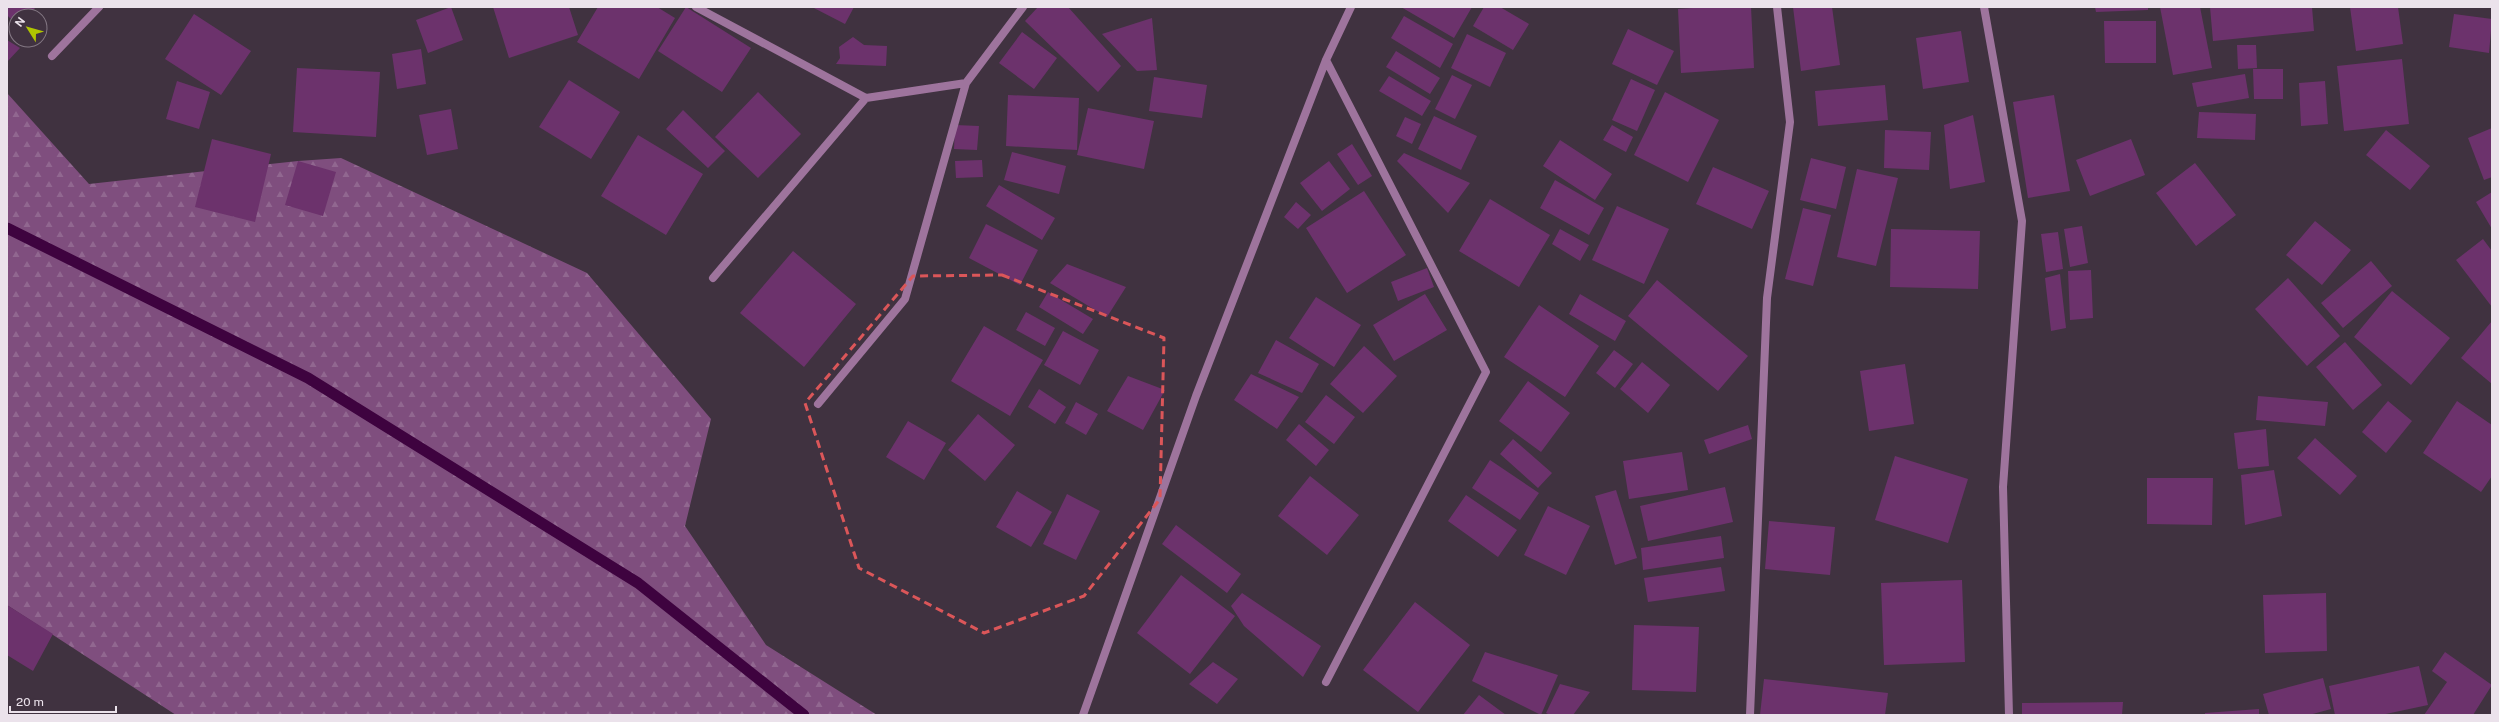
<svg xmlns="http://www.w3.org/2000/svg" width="2499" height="722" font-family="'Public Sans',sans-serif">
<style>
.forest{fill:url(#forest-firs)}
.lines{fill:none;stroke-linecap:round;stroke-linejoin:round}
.stream{stroke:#3e033f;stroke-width:11}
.building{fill:#6c326c}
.minor{stroke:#9e749d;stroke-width:8}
.marked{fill:none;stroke:#db5659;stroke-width:3;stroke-dasharray:8 5;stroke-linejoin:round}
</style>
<defs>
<pattern id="forest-firs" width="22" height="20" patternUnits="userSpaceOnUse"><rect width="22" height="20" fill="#7f4e7e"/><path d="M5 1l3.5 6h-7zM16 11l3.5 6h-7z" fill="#916790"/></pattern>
</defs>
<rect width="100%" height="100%" fill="#403240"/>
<path class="forest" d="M7,93l82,91 209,-23 43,-3 246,115 124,146 -26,107 81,119 111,70h-701l-169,-110z"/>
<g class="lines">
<path class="stream" d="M7,228l301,150 330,205 166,132"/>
</g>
<path class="building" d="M7,7h29l-9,9h-11v8l-9,-9z
M451,7l12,33 -35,13 -12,-33z
M493,7h76l9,28 -69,23z
M598,7h59l18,11 -36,61 -62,-37z
M686,7l65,41 -29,44 -64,-41z
M812,7h42l-9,17z
M1038,7h30l53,59 -23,26 -73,-71z
M1401,7h71l-18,31z
M1484,7h16l29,17 -16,26 -40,-24z
M1707,7h44l3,61 -73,5 -3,-64z
M1793,7h39l8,58 -39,6z
M2095,7h53v3l-52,2z
M2160,7h40l12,61 -39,7z
M2210,7h102l2,24 -101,10z
M2350,7h48l5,37 -47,7z
M194,14l57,37 -30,44 -56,-36z
M2454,14l38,5 -3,34 -40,-6z
M1404,16l49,28 -13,24 -49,-30z
M1152,18l5,52 -20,1 -35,-37z
M2104,21h52v42h-51z
M1628,29l46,22 -17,34 -45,-21z
M1961,31l8,51 -46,7 -7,-51z
M1022,32l35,26 -23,31 -35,-26z
M1467,34l39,19 -16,34 -39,-19z
M853,37l11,8 23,1 -1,20 -50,-2 4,-6 -1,-11z
M7,40l13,8 -13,14z
M2237,45h19l1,23 -19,1z
M421,49l5,35 -29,5 -5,-35z
M1396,51l44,27 -10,16 -44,-27z
M2402,59l7,65 -65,7 -7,-65z
M297,68l83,4 -4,65 -83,-5z
M2253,69h30v30h-29z
M2245,74l4,24 -52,9 -5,-24z
M1452,75l20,10 -17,34 -20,-10z
M1389,76l42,25 -9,15 -43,-25z
M1154,77l53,8 -5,33 -53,-7z
M1631,79l24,11 -18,41 -25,-11z
M569,80l51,32 -29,47 -52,-32z
M177,81l33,11 -11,37 -33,-10z
M2325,81l3,43 -27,2 -2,-43z
M1885,85l3,35 -70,6 -3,-35z
M758,92l43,42 -43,44 -43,-41z
M1665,92l54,28 -31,62 -54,-27z
M1008,95l71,3 -2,52 -71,-4z
M2054,95l16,96 -42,7 -15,-96z
M1088,108l66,13 -10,48 -67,-14z
M451,109l7,40 -31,6 -8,-40z
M683,110l42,41 -17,17 -42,-39z
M2199,112l57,2 -1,26 -58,-2z
M1973,115l12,67 -35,7 -6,-64z
M1434,116l43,20 -16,34 -43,-21z
M1405,117l16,7 -9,20 -16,-8z
M955,125l24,1 -2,24 -23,-1z
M1612,125l21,12 -7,15 -23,-12z
M2492,128v49l-8,3 -16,-42z
M1885,130l46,2 -2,38 -45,-2z
M2386,130l44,36 -20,24 -44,-35z
M638,135l65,39 -37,61 -65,-39z
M212,139l59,15 -16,68 -60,-15z
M2131,139l14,36 -55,21 -14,-36z
M1560,140l52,34 -17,26 -52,-34z
M1352,144l20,32 -14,9 -21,-31z
M1012,152l54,14 -7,28 -55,-14z
M1404,153l66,30 -22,30 -51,-52z
M1811,158l35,9 -10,42 -36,-9z
M982,160l1,17 -27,1 -1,-17z
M298,161l38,11 -13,44 -38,-11z
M1329,161l21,28 -28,22 -22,-28z
M2195,163l41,52 -40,31 -40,-53z
M1713,167l56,24 -17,38 -56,-25z
M1857,169l41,9 -22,88 -39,-9z
M1555,180l49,28 -15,27 -49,-27z
M999,185l56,33 -13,22 -56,-34z
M1364,191l42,64 -59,38 -41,-65z
M2492,192v37l-16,-27z
M1490,199l60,36 -31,52 -60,-36z
M1296,202l15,13 -13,14 -14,-12z
M1617,206l52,23 -25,55 -52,-24z
M1803,208l28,7 -18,71 -28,-7z
M2315,221l36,29 -29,35 -36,-30z
M986,224l52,26 -18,35 -51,-27z
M2082,226l6,37 -18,4 -6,-38z
M1560,229l29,16 -9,16 -28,-17z
M1891,229l89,2 -2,58 -88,-2z
M2058,232l5,37 -17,3 -5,-38z
M2483,239l9,12v56l-36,-47z
M793,251l63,53 -52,63 -64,-54z
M2371,261l21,25 -49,42 -22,-25z
M1067,264l59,23 -19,30 -57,-34z
M1427,268l7,19 -36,14 -7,-19z
M2091,270l2,48 -23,2 -2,-49z
M2060,274l6,54 -15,3 -6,-53z
M2288,278l52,58 -33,30 -52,-57z
M1657,280l91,76 -30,35 -90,-75z
M2392,291l58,47 -39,47 -57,-48z
M1048,292l45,27 -10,15 -44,-27z
M1425,294l22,36 -53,31 -21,-36z
M1580,294l46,27 -11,20 -46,-27z
M1316,297l45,28 -27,42 -45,-29z
M1539,305l60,41 -34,51 -61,-40z
M1026,312l29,16 -10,18 -29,-16z
M2492,321v63l-31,-26z
M984,326l59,34 -33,56 -59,-35z
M1063,331l36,19 -19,35 -36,-20z
M1276,340l43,24 -17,29 -44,-20z
M2345,342l37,43 -29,25 -37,-43z
M1364,346l33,30 -34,37 -33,-29z
M1614,350l19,14 -18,24 -19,-15z
M1642,362l28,23 -22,28 -28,-24z
M1905,364l9,60 -45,7 -9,-60z
M1251,374l48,23 -22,32 -43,-29z
M1128,376l37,14 -22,40 -36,-19z
M1528,381l42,32 -29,39 -42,-31z
M1039,389l27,18 -11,17 -27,-17z
M1326,395l29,22 -21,27 -29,-22z
M2258,396l70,6 -3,24 -69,-6z
M2388,401l24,20 -26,32 -24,-21z
M2457,401l35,24v51l-11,16 -58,-39z
M1076,402l22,12 -12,21 -21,-12z
M978,414l37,31 -30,36 -37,-31z
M908,421l38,22 -22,37 -38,-23z
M1299,424l30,26 -13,16 -30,-26z
M1748,425l4,14 -43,15 -5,-14z
M2266,429l3,37 -31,3 -4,-36z
M2315,438l42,38 -17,19 -43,-37z
M1513,439l39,34 -14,15 -38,-34z
M1682,452l6,38 -59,9 -6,-38z
M1895,456l73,23 -20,64 -73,-23z
M1490,460l49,33 -19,27 -48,-32z
M2274,470l8,46 -37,9 -4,-50z
M1310,476l49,39 -32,40 -49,-39z
M2147,478h66l-1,47 -65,-1z
M1725,487l8,35 -85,19 -8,-35z
M1616,490l21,68 -22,7 -20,-69z
M1017,491l35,21 -21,35 -35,-20z
M1067,494l33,17 -24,49 -33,-16z
M1466,495l51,35 -19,27 -50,-36z
M1548,506l42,20 -24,49 -42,-20z
M1769,521l66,6 -5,48 -65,-6z
M1176,525l65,49 -14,19 -65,-49z
M1721,536l3,22 -81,12 -2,-22z
M1721,567l4,24 -77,11 -4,-24z
M1181,575l54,41 -45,58 -53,-41z
M1962,580l3,82 -81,3 -3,-82z
M1242,593l79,53 -18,31 -59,-51 -13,-20z
M2326,593l1,58 -62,2 -2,-58z
M1415,602l55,43 -52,67 -55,-42z
M7,605l46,29 -20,37 -26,-16z
M1634,625l65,2 -3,65 -64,-2z
M1485,652l73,23 -17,40 -69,-34z
M2445,652l47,33 -19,30h-49l23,-33 -15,-11z
M1213,662l25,17 -21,25 -28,-20z
M2419,666l9,39 -47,10h-46l-6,-29z
M2323,678l8,31 -22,6h-40l-6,-21z
M1764,679l124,14 -3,22h-125z
M1560,684l30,8 -17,23h-23l-4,-2z
M1479,695l27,20h-43z
M2123,702l-1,13h-100v-12z
M2259,709v6h-54v-2z"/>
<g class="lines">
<path class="minor" d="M696,7l170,91
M1984,7l38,214 -19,266 6,228
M52,56l47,-49
M1326,60l160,312 -160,310
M713,278l153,-180 100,-15 57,-76
M818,404l87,-105 61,-216
M1083,715l113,-319 130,-336 25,-53
M1750,715l17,-417 23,-176 -13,-115"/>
</g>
<path class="marked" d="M1002,275l162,63 -4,161 -76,97 -100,37 -125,-65 -54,-165 108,-127z"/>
<rect width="2499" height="722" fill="none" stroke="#ebe2eb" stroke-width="16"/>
<g transform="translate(28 28) rotate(307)"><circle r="19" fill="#403240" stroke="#847884"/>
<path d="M0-3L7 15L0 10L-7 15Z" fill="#b0c501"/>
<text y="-6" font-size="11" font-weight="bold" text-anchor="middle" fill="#ebe2eb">N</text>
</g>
<path d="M10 706v6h106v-6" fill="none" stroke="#ebe2eb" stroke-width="2"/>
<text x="16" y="706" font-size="12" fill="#ebe2eb" stroke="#403240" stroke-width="3" paint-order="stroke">20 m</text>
</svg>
